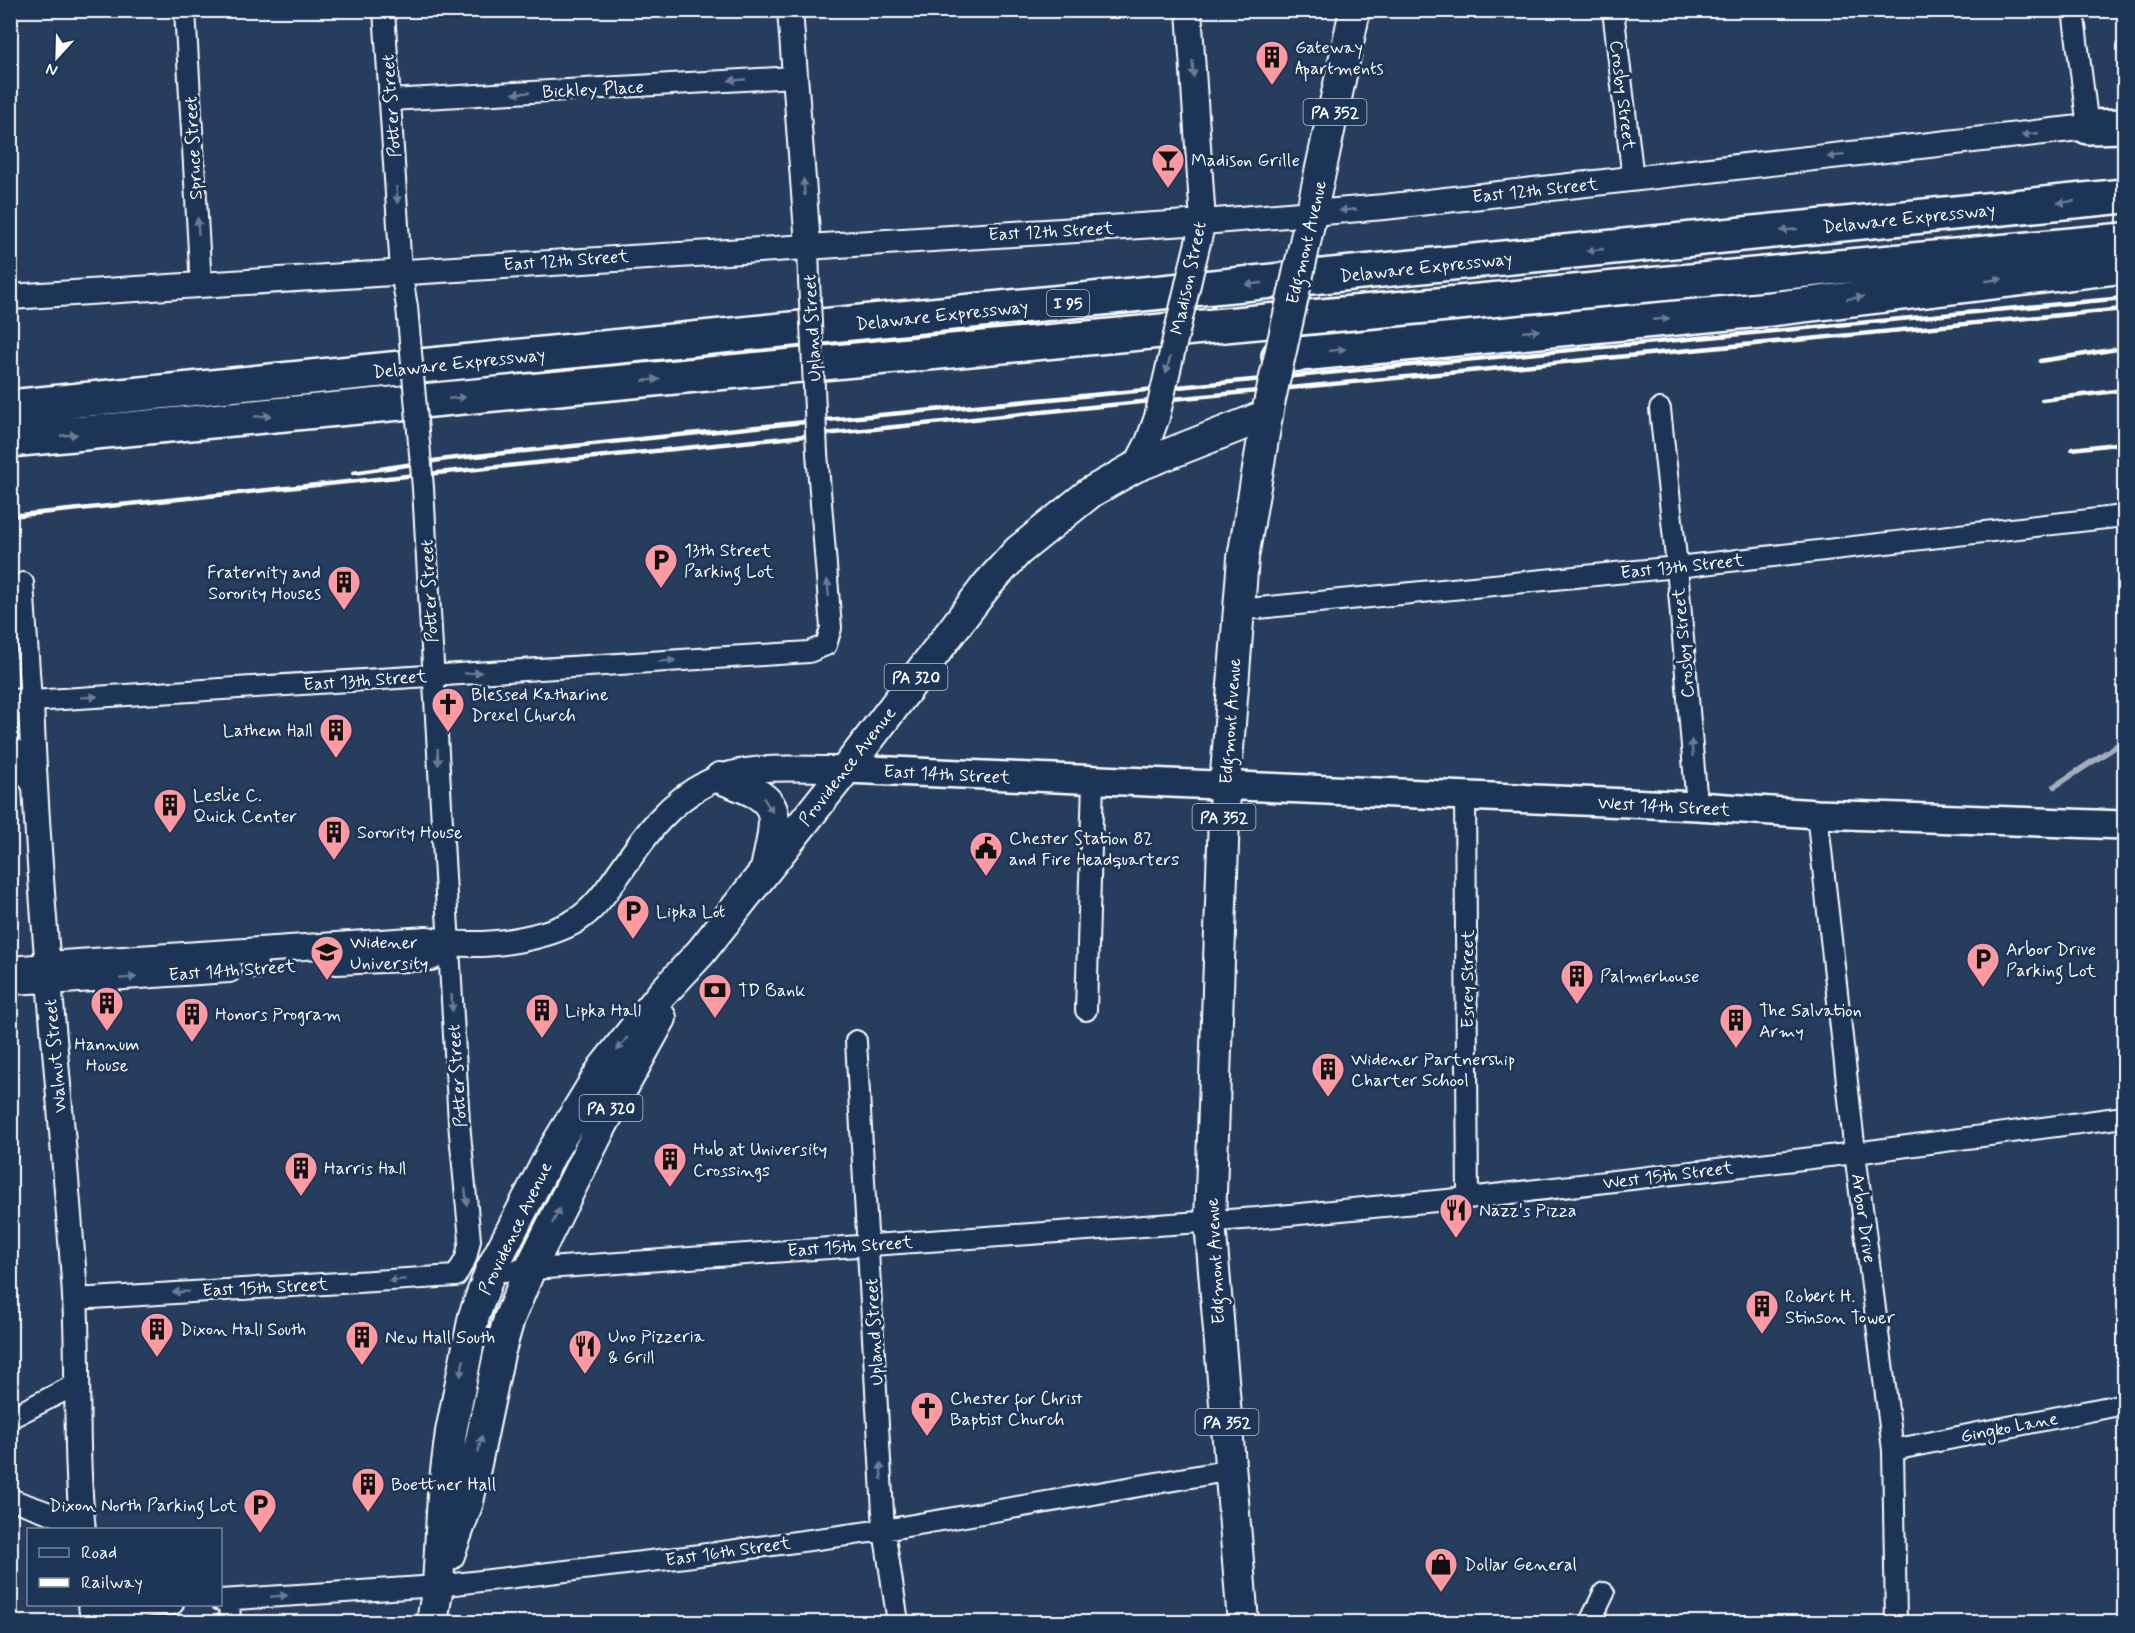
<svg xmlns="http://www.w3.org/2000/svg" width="2135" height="1633" font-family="Mynerve,sans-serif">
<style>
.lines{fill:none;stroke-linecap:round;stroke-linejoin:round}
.stream{stroke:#a4aebb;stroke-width:6}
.minor-casing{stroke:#fff;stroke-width:24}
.tertiary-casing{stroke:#fff;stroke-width:28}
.secondary-casing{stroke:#fff;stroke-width:32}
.primary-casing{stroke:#fff;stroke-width:34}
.motorway-casing{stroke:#fff;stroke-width:38}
.minor{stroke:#1d3557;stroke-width:20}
.tertiary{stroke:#1d3557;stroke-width:24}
.secondary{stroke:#1d3557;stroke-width:27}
.primary{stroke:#1d3557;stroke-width:30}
.motorway{stroke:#1d3557;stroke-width:33}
.rail{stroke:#fff;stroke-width:4.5}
.minor-bridge-casing{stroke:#fff;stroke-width:24;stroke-linecap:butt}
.tertiary-bridge-casing{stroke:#fff;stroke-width:28;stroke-linecap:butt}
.primary-bridge-casing{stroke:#fff;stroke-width:34;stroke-linecap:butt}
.minor-bridge{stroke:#1d3557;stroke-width:20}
.tertiary-bridge{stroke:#1d3557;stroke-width:24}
.primary-bridge{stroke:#1d3557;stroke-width:30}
.oneway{fill:#6c7c92}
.labels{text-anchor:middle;stroke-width:6;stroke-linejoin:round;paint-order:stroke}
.shield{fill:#1d3557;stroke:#bbc2cd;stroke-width:1.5}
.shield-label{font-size:16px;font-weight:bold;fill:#fff}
.poi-label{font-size:18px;fill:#fff;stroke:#1d3557;text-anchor:start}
.street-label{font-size:18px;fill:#fff;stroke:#1d3557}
</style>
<rect width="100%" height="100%" fill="#263d5e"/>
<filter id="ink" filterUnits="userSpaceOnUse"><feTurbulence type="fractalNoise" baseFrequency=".0167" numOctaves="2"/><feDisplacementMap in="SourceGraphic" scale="12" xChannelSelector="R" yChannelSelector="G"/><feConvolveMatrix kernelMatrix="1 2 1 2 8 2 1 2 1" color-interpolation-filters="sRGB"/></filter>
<g filter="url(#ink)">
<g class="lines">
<path class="stream" d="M2055,786l69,-45"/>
<defs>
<path id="minor" d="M185,10l16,275
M384,10l17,261 6,36
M1613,10l20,169
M2073,10l15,117
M390,100l405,-23
M808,245l1,35
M1660,409l17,158 20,239
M23,583l8,118 778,-49 17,-7 5,-17 -14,-175
M1238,610l439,-43 447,-51
M1465,797l3,401
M1817,814l38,339 38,297 3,172
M256,953l1,15
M10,967l37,-3
M10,984l39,-2
M1086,1010l7,-228
M856,1041l28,489 14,92
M490,1272l767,-54 211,-20 387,-45 269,-36
M75,1299l381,-23 10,-18 4,-18 -11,-117 -36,-635
M10,1418l65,-33
M1893,1450l231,-46
M10,1499l73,26
M220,1600l218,-14 247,-29 199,-27 348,-60
M229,1600l1,22
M92,1612l81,-8
M1590,1622l14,-29"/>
<path id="tertiary" d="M790,10l18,235
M1189,10l14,212 -11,45
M10,297l1193,-75 181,-15 704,-80
M1135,467l13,-25 9,-25
M10,702l21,-1c7,193 29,386 43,579 6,83 0,167 9,250
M10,748l24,36
M336,962l95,-4 18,-13
M47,964l380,-25c29,7 61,6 90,1 22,-4 42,-9 60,-20 19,-12 32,-33 45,-51 24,-35 47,-67 85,-86 40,-21 95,-13 139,-14
M49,982l180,-12
M91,1604l2,18"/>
<path id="secondary" d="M846,769l851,37 120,8 307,11"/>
<path id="primary" d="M1303,252l52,-242
M720,778c57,21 61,25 47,86
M449,1555l19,-53 31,-148 10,-35 21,-50 70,-140 61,-111
M432,1622l6,-36 5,-91 8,-63 23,-116 16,-44 62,-120 51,-84 59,-74 39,-42 145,-183 141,-184 31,-34 73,-59 44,-25 132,-52
M1243,1622l-33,-400 15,-435 18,-229 26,-154"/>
<path id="motorway" d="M2088,127l36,-1
M1279,356l491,-47 354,-43
M10,407l2114,-211
M10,440l2114,-200"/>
</defs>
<use href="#minor" class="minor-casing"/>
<use href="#tertiary" class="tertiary-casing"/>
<use href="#secondary" class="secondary-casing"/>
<use href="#primary" class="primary-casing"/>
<use href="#motorway" class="motorway-casing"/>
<use href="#minor" class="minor"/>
<use href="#tertiary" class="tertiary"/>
<use href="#secondary" class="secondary"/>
<use href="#primary" class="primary"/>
<use href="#motorway" class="motorway"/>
<path class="rail" d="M2040,361l84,-13
M2042,400l82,-10
M2072,449l52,-6
M353,473l94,-14 348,-36 1329,-125
M10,516l1131,-114 983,-93"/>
<defs>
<path id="minor-bridge" d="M809,280l8,173
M407,307l16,181"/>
<path id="tertiary-bridge" d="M1157,417l35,-150"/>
<path id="primary-bridge" d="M1269,404l34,-152"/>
</defs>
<use href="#minor-bridge" class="minor-bridge-casing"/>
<use href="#tertiary-bridge" class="tertiary-bridge-casing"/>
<use href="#primary-bridge" class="primary-bridge-casing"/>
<use href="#minor-bridge" class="minor-bridge"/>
<use href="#tertiary-bridge" class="tertiary-bridge"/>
<use href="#primary-bridge" class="primary-bridge"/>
</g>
<defs><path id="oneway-solid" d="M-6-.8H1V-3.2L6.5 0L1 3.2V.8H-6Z" transform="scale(1.5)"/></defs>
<g class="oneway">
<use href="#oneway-solid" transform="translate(1193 69) rotate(86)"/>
<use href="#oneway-solid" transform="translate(737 80) rotate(177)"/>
<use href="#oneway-solid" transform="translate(521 93) rotate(177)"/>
<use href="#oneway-solid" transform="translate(2030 134) rotate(174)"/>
<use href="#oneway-solid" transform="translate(1836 156) rotate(173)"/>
<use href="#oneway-solid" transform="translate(804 187) rotate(-94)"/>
<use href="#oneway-solid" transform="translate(397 195) rotate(86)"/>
<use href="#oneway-solid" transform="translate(2066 202) rotate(174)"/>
<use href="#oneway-solid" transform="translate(1348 210) rotate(175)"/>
<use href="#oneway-solid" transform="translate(198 226) rotate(-93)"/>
<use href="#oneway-solid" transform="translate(1789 230) rotate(174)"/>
<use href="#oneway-solid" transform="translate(1595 250) rotate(174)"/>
<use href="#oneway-solid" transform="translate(1994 280) rotate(-8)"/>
<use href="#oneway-solid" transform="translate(1254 284) rotate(174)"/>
<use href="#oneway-solid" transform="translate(1855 298) rotate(-7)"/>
<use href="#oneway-solid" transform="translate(1661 319) rotate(-5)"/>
<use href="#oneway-solid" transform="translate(1531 331) rotate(-6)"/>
<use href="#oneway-solid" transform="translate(1337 350) rotate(-6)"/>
<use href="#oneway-solid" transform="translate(1168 365) rotate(105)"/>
<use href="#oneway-solid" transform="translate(651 380) rotate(-5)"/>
<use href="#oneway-solid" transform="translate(457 398) rotate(-5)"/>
<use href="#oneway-solid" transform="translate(263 416) rotate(-5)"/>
<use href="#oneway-solid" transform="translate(69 435) rotate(-5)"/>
<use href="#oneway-solid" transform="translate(828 588) rotate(-95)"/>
<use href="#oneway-solid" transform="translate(667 661) rotate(-4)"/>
<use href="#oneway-solid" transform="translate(473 673) rotate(-4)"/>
<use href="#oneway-solid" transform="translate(89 697) rotate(-4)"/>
<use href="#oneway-solid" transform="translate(1692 748) rotate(-95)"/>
<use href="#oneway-solid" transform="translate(438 757) rotate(87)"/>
<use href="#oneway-solid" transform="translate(768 805) rotate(58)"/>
<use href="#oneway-solid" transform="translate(128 978) rotate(-4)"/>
<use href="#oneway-solid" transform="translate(452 1003) rotate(87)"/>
<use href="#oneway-solid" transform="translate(622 1044) rotate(128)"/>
<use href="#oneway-solid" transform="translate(466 1197) rotate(85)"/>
<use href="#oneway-solid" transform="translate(556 1216) rotate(-64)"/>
<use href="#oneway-solid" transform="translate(397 1280) rotate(176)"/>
<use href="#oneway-solid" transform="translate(181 1292) rotate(177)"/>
<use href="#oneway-solid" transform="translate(462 1368) rotate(101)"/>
<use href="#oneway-solid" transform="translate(480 1444) rotate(-78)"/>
<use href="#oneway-solid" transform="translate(881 1471) rotate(-93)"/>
<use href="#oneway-solid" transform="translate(279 1596) rotate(-4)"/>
</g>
</g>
<defs>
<symbol id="building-pin" viewBox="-11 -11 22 30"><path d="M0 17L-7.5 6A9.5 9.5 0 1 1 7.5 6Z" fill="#ff9aa2" stroke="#1d3557"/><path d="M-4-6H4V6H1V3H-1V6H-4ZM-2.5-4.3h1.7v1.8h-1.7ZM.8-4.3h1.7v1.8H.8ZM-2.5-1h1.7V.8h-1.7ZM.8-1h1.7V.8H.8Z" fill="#111"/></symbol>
<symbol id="bar-pin" viewBox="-11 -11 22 30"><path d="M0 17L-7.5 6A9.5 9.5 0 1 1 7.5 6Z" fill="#ff9aa2" stroke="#1d3557"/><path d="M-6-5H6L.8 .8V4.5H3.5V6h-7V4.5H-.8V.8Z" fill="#111"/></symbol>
<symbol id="parking-pin" viewBox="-11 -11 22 30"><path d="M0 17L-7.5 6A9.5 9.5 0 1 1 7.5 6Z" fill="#ff9aa2" stroke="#1d3557"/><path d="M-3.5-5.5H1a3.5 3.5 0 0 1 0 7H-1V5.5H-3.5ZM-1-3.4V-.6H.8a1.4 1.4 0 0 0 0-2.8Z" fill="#111"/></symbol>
<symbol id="church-pin" viewBox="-11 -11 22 30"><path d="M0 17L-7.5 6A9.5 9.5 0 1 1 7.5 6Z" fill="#ff9aa2" stroke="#1d3557"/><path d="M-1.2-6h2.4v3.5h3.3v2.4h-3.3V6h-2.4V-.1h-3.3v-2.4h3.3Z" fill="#111"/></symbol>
<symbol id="civic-pin" viewBox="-11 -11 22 30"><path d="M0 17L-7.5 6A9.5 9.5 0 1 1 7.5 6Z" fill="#ff9aa2" stroke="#1d3557"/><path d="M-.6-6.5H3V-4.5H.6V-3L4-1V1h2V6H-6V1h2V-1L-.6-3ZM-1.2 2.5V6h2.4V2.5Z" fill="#111"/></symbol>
<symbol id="university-pin" viewBox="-11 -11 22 30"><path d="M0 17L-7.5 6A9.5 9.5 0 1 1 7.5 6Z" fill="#ff9aa2" stroke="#1d3557"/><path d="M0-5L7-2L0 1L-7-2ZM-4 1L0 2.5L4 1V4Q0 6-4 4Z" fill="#111"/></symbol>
<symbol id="bank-pin" viewBox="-11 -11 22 30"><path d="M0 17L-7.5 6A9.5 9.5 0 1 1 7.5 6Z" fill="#ff9aa2" stroke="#1d3557"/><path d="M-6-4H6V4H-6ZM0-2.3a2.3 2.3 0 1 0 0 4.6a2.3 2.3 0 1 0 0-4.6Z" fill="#111"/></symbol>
<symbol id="restaurant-pin" viewBox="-11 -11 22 30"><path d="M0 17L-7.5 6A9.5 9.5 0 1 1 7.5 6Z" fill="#ff9aa2" stroke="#1d3557"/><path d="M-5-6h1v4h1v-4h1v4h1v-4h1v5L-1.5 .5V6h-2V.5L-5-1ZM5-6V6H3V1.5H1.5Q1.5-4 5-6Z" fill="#111"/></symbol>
<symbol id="shop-pin" viewBox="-11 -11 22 30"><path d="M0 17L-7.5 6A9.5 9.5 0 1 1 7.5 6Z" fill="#ff9aa2" stroke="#1d3557"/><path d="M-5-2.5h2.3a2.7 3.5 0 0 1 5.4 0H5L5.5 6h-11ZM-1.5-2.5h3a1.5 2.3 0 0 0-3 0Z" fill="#111"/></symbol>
</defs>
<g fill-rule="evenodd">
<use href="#building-pin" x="1253" y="38" width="38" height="52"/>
<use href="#bar-pin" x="1149" y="141" width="38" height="52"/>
<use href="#parking-pin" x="642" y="541" width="38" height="52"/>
<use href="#building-pin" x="325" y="563" width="38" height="52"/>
<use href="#church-pin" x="429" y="685" width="38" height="52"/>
<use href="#building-pin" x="317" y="711" width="38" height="52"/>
<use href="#building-pin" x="151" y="786" width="38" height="52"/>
<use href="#building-pin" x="315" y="813" width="38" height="52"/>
<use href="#civic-pin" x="967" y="829" width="38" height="52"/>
<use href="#parking-pin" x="614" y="892" width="38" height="52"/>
<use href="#university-pin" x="308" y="933" width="38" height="52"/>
<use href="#parking-pin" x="1964" y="940" width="38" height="52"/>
<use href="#building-pin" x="1558" y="957" width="38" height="52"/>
<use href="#bank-pin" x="696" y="971" width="38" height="52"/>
<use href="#building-pin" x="88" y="984" width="38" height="52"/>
<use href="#building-pin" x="523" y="991" width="38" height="52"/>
<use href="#building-pin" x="173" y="995" width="38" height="52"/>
<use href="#building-pin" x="1717" y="1001" width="38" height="52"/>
<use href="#building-pin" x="1309" y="1050" width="38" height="52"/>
<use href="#building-pin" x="651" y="1140" width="38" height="52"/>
<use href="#building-pin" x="282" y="1149" width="38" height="52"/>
<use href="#restaurant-pin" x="1437" y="1191" width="38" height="52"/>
<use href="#building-pin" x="1743" y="1287" width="38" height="52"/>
<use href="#building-pin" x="138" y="1310" width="38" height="52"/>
<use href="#building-pin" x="343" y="1318" width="38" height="52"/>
<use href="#restaurant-pin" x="566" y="1327" width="38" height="52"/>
<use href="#church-pin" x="908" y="1389" width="38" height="52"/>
<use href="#building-pin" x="349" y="1465" width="38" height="52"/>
<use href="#parking-pin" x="241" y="1486" width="38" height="52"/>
<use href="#shop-pin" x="1422" y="1545" width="38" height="52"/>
</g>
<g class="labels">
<g class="shield">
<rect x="1303.5" y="99" width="63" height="26" rx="4.5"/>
<rect x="1047" y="290" width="42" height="26" rx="4.5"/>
<rect x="884.5" y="664" width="63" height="26" rx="4.5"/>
<rect x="1192.5" y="804" width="63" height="26" rx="4.5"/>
<rect x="579.5" y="1095" width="63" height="26" rx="4.5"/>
<rect x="1195.5" y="1409" width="63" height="26" rx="4.5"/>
</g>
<g class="shield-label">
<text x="1335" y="118">PA 352</text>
<text x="1068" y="309">I 95</text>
<text x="916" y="683">PA 320</text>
<text x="1224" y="823">PA 352</text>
<text x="611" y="1114">PA 320</text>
<text x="1227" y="1428">PA 352</text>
</g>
<g class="poi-label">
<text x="1295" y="53">Gateway<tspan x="1295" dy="21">Apartments</tspan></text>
<text x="1191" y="166">Madison Grille</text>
<text x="684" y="556">13th Street<tspan x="684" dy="21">Parking Lot</tspan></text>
<text x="321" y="578" text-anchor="end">Fraternity and<tspan x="321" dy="21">Sorority Houses</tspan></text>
<text x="471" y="700">Blessed Katharine<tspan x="471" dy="21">Drexel Church</tspan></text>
<text x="313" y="736" text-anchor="end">Lathem Hall</text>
<text x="193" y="801">Leslie C.<tspan x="193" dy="21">Quick Center</tspan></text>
<text x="357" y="838">Sorority House</text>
<text x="1009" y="844">Chester Station 82<tspan x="1009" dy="21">and Fire Headquarters</tspan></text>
<text x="656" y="917">Lipka Lot</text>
<text x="350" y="948">Widener<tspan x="350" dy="21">University</tspan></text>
<text x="2006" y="955">Arbor Drive<tspan x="2006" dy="21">Parking Lot</tspan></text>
<text x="1600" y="982">Palmerhouse</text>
<text x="738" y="996">TD Bank</text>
<text x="565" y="1016">Lipka Hall</text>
<text x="1759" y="1016">The Salvation<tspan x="1759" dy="21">Army</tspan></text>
<text x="215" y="1020">Honors Program</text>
<text x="107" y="1050" text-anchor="middle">Hannum<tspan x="107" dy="21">House</tspan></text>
<text x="1351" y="1065">Widener Partnership<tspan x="1351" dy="21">Charter School</tspan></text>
<text x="693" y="1155">Hub at University<tspan x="693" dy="21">Crossings</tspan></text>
<text x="324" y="1174">Harris Hall</text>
<text x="1479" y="1216">Nazz's Pizza</text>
<text x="1785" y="1302">Robert H.<tspan x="1785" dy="21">Stinson Tower</tspan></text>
<text x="180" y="1335">Dixon Hall South</text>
<text x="608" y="1342">Uno Pizzeria<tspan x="608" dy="21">&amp; Grill</tspan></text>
<text x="385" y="1343">New Hall South</text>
<text x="950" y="1404">Chester for Christ<tspan x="950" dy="21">Baptist Church</tspan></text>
<text x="391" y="1490">Boettner Hall</text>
<text x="237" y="1511" text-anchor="end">Dixon North Parking Lot</text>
<text x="1464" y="1570">Dollar General</text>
</g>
<g class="street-label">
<text transform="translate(593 89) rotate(-3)" y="6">Bickley Place</text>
<text transform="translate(1623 95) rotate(83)" y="6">Crosby Street</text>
<text transform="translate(391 106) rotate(-94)" y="6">Potter Street</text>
<text transform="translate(193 148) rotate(-93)" y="6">Spruce Street</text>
<text transform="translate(1535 190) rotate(-6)" y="6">East 12th Street</text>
<text transform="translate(1909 218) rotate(-6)" y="6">Delaware Expressway</text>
<text transform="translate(1051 231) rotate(-3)" y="6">East 12th Street</text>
<text transform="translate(1306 242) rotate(-77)" y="6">Edgmont Avenue</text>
<text transform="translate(566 260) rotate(-4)" y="6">East 12th Street</text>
<text transform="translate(1426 267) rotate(-6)" y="6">Delaware Expressway</text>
<text transform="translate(1188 278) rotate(-78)" y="6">Madison Street</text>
<text transform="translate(942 315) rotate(-6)" y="6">Delaware Expressway</text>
<text transform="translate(812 328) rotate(-93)" y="6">Upland Street</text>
<text transform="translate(459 363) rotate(-6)" y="6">Delaware Expressway</text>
<text transform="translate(1682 566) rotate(-6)" y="6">East 13th Street</text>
<text transform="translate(429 591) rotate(-93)" y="6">Potter Street</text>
<text transform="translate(1683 643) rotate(-95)" y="6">Crosby Street</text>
<text transform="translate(365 680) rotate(-4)" y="6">East 13th Street</text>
<text transform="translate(1230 721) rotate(-86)" y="6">Edgmont Avenue</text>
<text transform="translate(847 766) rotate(-52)" y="6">Providence Avenue</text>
<text transform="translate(947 774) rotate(3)" y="6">East 14th Street</text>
<text transform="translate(1664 806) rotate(3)" y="6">West 14th Street</text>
<text transform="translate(232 970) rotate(-4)" y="6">East 14th Street</text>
<text transform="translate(1467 979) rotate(-90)" y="6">Esrey Street</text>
<text transform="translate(55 1056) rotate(-95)" y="6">Walnut Street</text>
<text transform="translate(457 1076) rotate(-94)" y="6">Potter Street</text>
<text transform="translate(1668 1175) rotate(-7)" y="6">West 15th Street</text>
<text transform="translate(1864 1218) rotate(82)" y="6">Arbor Drive</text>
<text transform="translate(515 1228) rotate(-64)" y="6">Providence Avenue</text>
<text transform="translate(850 1246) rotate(-4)" y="6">East 15th Street</text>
<text transform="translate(1215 1261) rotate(-93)" y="6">Edgmont Avenue</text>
<text transform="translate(265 1287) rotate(-3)" y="6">East 15th Street</text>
<text transform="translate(874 1332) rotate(-93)" y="6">Upland Street</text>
<text transform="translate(2009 1427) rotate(-11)" y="6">Gingko Lane</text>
<text transform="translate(728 1551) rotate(-8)" y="6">East 16th Street</text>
</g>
</g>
<rect width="2135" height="1633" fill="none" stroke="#1d3557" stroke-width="36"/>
<rect x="18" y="18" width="2099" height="1597" fill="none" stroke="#fff" stroke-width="2" filter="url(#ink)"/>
<rect x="27" y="1528" width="195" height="78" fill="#1d3557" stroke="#77869a" stroke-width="1.5"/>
<rect x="39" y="1548" width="30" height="9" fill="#1d3557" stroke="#77869a" stroke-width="1.5"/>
<text x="81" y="1558" font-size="18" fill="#ffffff">Road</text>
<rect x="39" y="1578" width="30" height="9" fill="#ffffff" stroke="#77869a" stroke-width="1.5"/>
<text x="81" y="1588" font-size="18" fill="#ffffff">Railway</text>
<g transform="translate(57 57) rotate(202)" stroke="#1d3557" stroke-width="4.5" paint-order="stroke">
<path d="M0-4.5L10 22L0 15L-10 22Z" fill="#ffffff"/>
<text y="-9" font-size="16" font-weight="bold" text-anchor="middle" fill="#ffffff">N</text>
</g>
</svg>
